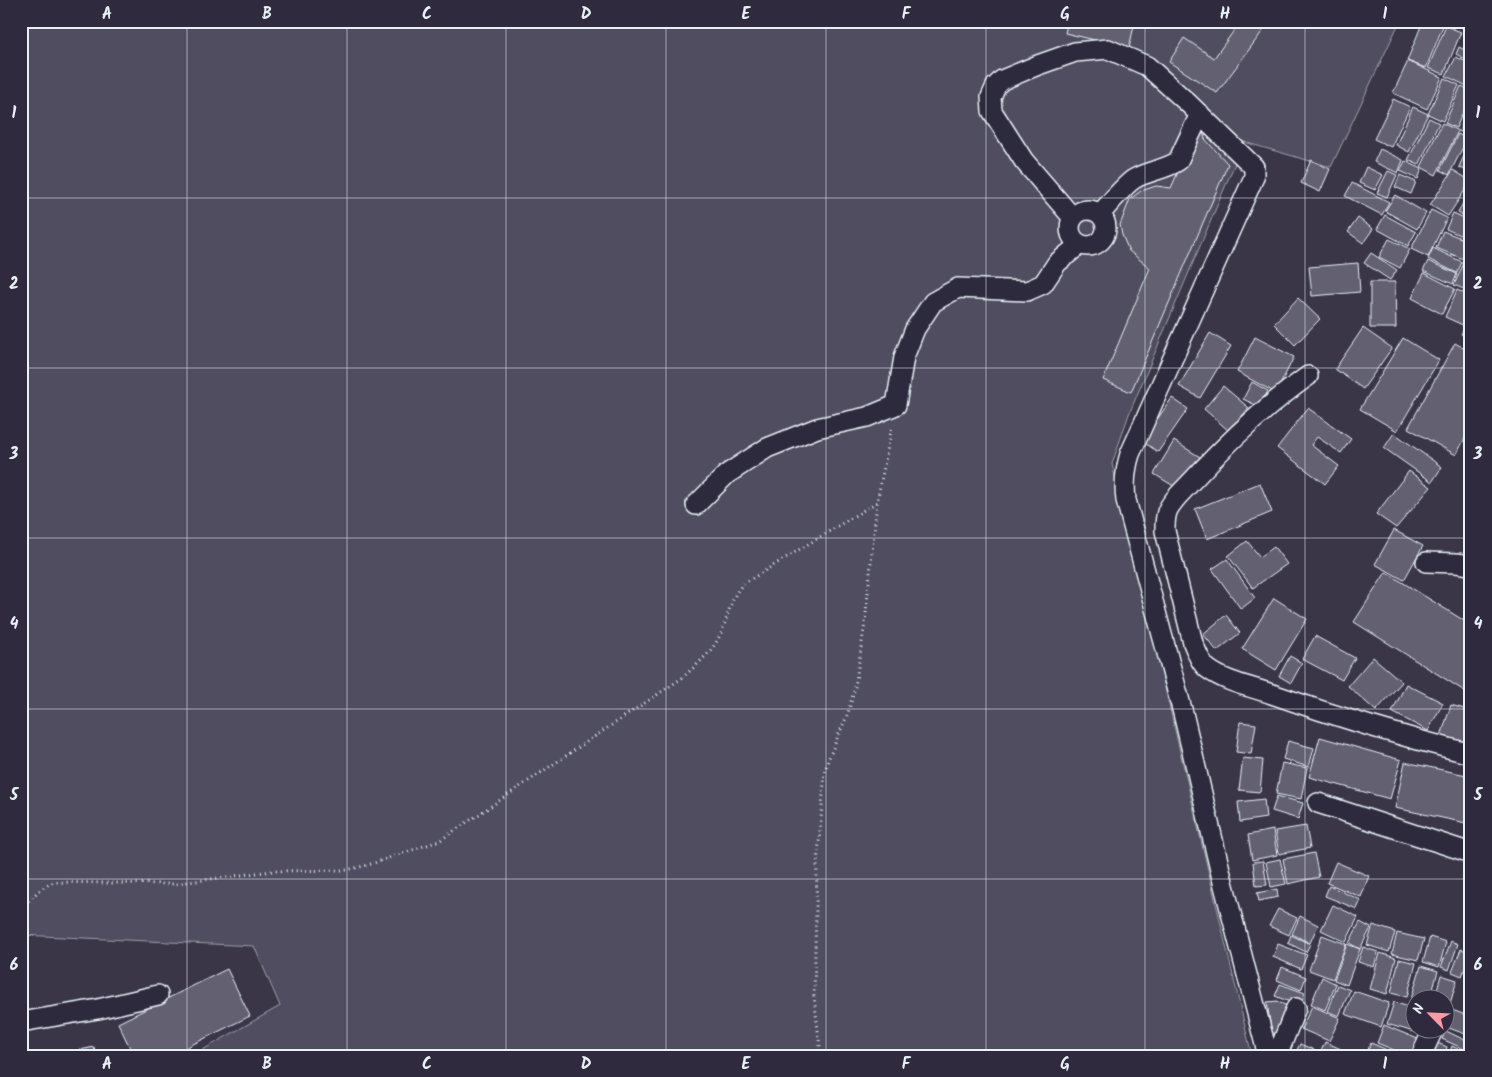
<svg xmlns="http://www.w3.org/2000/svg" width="1492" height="1077" font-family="Kalam,sans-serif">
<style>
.green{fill:#504e5f;stroke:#9ca0ac}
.building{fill:#636171;stroke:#e8f1f8}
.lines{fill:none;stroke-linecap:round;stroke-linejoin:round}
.minor-casing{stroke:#e8f1f8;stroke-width:22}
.path{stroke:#e8f1f8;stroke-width:3;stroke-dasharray:1 4;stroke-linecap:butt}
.minor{stroke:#2f2a3d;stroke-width:19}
.grid{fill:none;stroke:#e8f1f8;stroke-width:1;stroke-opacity:0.55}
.neatline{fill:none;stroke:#e8f1f8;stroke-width:2}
.grid-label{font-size:16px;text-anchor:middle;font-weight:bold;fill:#e8f1f8}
</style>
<rect width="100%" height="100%" fill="#3a3648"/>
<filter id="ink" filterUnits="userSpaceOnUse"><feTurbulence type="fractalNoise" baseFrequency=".02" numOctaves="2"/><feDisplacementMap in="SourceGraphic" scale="10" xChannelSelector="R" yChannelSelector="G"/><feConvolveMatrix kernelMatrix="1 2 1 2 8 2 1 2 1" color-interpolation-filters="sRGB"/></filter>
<g filter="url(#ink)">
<path class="green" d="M21,21h1379l-69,146 -87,-25 -115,272 -17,50 140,592h-1060l88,-50 -26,-60 -233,-11z"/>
<path class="building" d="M1068,21h67l-6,27 -64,-15z
M1241,21h29l-53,72 -48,-31 15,-24 30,20z
M1423,21h7l13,5 -17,42 -19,-7z
M1456,21h15v13l-16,-11z
M1446,26l15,6 -17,42 -16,-6z
M1459,47l12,6v9l-15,-8z
M1456,57l15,7v15l-4,7 -21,-10z
M1408,61l34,16 -15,32 -34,-16z
M1444,78l15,7 -16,36 -15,-7z
M1461,86l10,4v4l-15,34 -11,-5z
M1393,99l17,8 -19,40 -17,-8z
M1413,107l15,7 -19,38 -13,-7z
M1468,110l3,1v25l-12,-5z
M1429,118l10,5 -20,42 -11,-5z
M1200,122l5,17 23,25 -97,228 -28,-12 47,-112 -21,-17 -7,-16 -2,-10 10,-26 11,-8 15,-5 15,2z
M1442,123l16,8 -22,44 -15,-8z
M1458,134l9,5 -18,36 -9,-5z
M1470,142h1v31l-12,-6z
M1380,149l23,11 -5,13 -24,-11z
M1311,160l19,9 -10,23 -19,-9z
M1405,161l17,8 -4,10 -18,-8z
M1366,167l17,8 -8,15 -16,-7z
M1453,170l18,11 -23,35 -18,-11z
M1388,171l9,4 -10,22 -10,-4z
M1400,175l16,7 -5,12 -16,-7z
M1352,183l37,19 -7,13 -37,-19z
M1471,187v32l-13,-6z
M1395,195l31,18 -9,16 -32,-18z
M1431,210l16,8 -19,39 -17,-8z
M1453,213l18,8v19l-25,-11z
M1385,215l31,17 -8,14 -31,-17z
M1358,218l15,11 -10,14 -15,-11z
M1443,231l28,11v20l-35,-14z
M1389,239l21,10 -10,19 -21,-11z
M1433,248l29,14 -5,11 -29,-14z
M1371,253l26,17 -7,10 -26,-17z
M1428,261l29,13 -4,10 -30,-13z
M1465,261l6,3v28l-17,-7z
M1358,263l2,29 -48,4 -3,-29z
M1424,273l31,16 -13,25 -30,-16z
M1370,282h25l1,46h-26z
M1457,290l14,6v17l-6,13 -20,-9z
M1298,298l22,21 -25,26 -21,-21z
M1471,316v24l-10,-6z
M1363,328l29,20 -29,41 -28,-20z
M1210,333l21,13 -31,52 -21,-12z
M1255,337l39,20 -18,36 -39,-21z
M1403,338l36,22 -42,71 -37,-22z
M1455,343l16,9v75l-15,28 -48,-27z
M1252,382l16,9 -8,16 -17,-8z
M1223,386l26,22 -20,23 -25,-22z
M1172,398l16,11 -30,43 -16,-11z
M1308,408l43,31 -10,14 -24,-16 -6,8 28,21 -14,18 -48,-36z
M1394,433l48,34 -10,15 -48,-34z
M1174,441l26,16 -20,33 -26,-16z
M1409,471l22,16 -35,41 -20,-14z
M1260,483l12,29 -65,27 -12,-30z
M1394,530l29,16 -19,34 -29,-16z
M1247,541l13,16 14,-10 13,17 -34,24 -25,-32z
M1227,559l28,39 -14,11 -29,-40z
M1386,572l85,53v70l-117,-73z
M1274,598l33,21 -31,51 -34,-21z
M1226,615l14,18 -23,18 -14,-17z
M1315,636l40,22 -13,22 -40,-21z
M1290,656l12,7 -11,20 -12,-7z
M1373,657l29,25 -26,29 -28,-25z
M1406,684l37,19 -15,28 -36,-19z
M1451,705l20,6v34l-30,-9z
M1240,722l16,2 -5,30 -15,-2z
M1320,737l81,23 -11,39 -81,-22z
M1288,741l26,7 -5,19 -26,-8z
M1243,758l20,2 -3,32 -21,-2z
M1405,762l66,14v48l-76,-16z
M1282,763l25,5 -6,31 -25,-5z
M1277,796l26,7 -5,16 -26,-8z
M1264,799l2,19 -26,4 -2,-20z
M1306,826l4,22 -31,6 -4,-23z
M1273,830l4,25 -25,5 -4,-25z
M1314,853l5,24 -31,7 -5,-25z
M1280,859l6,25 -15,3 -5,-25z
M1263,861l4,24 -11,1 -3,-24z
M1336,862l33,14 -8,21 -34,-14z
M1329,886l32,14 -4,9 -32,-13z
M1277,889l1,8 -19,4 -2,-8z
M1333,905l25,12 -12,25 -25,-12z
M1278,909l19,9 -8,17 -20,-9z
M1300,916l18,9 -8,18 -18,-9z
M1360,922l11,6 -11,21 -11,-6z
M1373,925l22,7 -6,20 -22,-7z
M1397,933l27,6 -6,21 -26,-6z
M1291,935l19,9 -4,8 -18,-9z
M1322,935l24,9 -13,35 -24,-9z
M1430,937l16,5 -7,25 -16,-5z
M1451,941l7,3 -9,26 -8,-3z
M1278,944l29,11 -6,14 -28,-12z
M1347,944l13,5 -13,36 -13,-5z
M1363,947l15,5 -4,15 -16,-5z
M1461,949l10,4 -9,23 -10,-4z
M1380,953l16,5 -9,36 -17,-5z
M1399,959l17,4 -9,34 -16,-4z
M1421,966l17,5 -8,29h-16v3l-4,-1z
M1282,967l24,10 -5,13 -24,-10z
M227,969l23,47 -81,40h-35l-16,-33z
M1441,975l16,5 -10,34h-3v-14h-10z
M1322,977l14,7 -11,26 -14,-6z
M1280,984l25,9 -5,13 -25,-10z
M1338,985l12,5 -11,26 -12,-5z
M1354,991l35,12 -8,24 -36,-13z
M1278,1001v1l14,6 -10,27 -10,1 -5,-34z
M1394,1002l20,7v21h12l-2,5 -37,-11z
M1312,1006l28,12 -11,23 -28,-12z
M1452,1010l19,7v19l-25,-9z
M1384,1025l36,15 -7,16h-4l-32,-13z
M1446,1031l23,11 -3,8 -24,-11z
M1325,1042l16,7 -3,7h-19z
M1435,1042l12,5 -3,9h-14z
M1371,1043l30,13h-36z
M1300,1044l14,6 -2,6h-18z
M1452,1046l12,6 -2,4h-14z
M94,1047l2,9h-44z"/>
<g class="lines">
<defs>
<path id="minor" d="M1070 228a18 18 0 1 1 36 0a18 18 0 1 1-36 0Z
M1100,214c9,-9 23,-28 34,-35 13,-8 31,-9 44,-18l22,-47
M1073,218l-49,-57 -32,-50 -1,-14 5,-11 6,-6 36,-15 37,-13 33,-3 39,17 42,38 65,63v10l-124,277c-5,16 -6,30 -4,46l57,213 38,161 47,182
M1308,376c-44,31 -81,67 -117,106 -8,9 -20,19 -24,30 -2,6 -2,13 -2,19l28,112c4,9 7,20 15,26 17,13 44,18 64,25 65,23 132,43 199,60
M696,505l31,-31 40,-26 50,-20 50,-11 29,-12 8,-48 11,-28 18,-27 25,-14 69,3 16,-7 14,-21 23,-19
M1426,562l30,1 15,2
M1318,803l153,50
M21,1022l77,-13 60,-14
M1277,1056l19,-48
M1421,1056l12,-26"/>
</defs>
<use href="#minor" class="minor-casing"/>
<path class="path" d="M21,908c11,-10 19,-21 33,-26l119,2 99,-13 74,-1 22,-5 71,-24 243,-163c12,-11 26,-22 35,-37 11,-18 11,-41 26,-57l134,-82
M821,1056l-7,-60 3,-130 8,-95 3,-11 20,-47 7,-26 10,-64 12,-121 15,-76"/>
<use href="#minor" class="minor"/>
</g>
</g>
<path class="grid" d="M187,21v1035M347,21v1035M506,21v1035M666,21v1035M826,21v1035M986,21v1035M1145,21v1035M1305,21v1035M21,198h1450M21,368h1450M21,538h1450M21,709h1450M21,879h1450"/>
<rect width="1492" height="1077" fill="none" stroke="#2f2a3d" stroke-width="55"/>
<g transform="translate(1430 1014) rotate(294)"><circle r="24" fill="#2f2a3d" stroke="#797a88"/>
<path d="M0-4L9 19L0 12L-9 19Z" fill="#ff9aa2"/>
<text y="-8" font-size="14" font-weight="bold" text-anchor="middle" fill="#e8f1f8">N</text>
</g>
<rect x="28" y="28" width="1436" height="1022" class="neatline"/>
<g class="grid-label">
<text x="107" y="19">A</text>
<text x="267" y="19">B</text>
<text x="427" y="19">C</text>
<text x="586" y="19">D</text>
<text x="746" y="19">E</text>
<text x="906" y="19">F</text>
<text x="1065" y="19">G</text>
<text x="1225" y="19">H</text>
<text x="1385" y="19">I</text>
<text x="14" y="118">1</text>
<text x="1478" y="118">1</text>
<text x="14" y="289">2</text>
<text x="1478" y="289">2</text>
<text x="14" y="459">3</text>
<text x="1478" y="459">3</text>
<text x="14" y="629">4</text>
<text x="1478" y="629">4</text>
<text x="14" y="800">5</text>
<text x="1478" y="800">5</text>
<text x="14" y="970">6</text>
<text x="1478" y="970">6</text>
<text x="107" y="1069">A</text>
<text x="267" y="1069">B</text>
<text x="427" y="1069">C</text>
<text x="586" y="1069">D</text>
<text x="746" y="1069">E</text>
<text x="906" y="1069">F</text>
<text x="1065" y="1069">G</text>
<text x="1225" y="1069">H</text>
<text x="1385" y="1069">I</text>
</g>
</svg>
